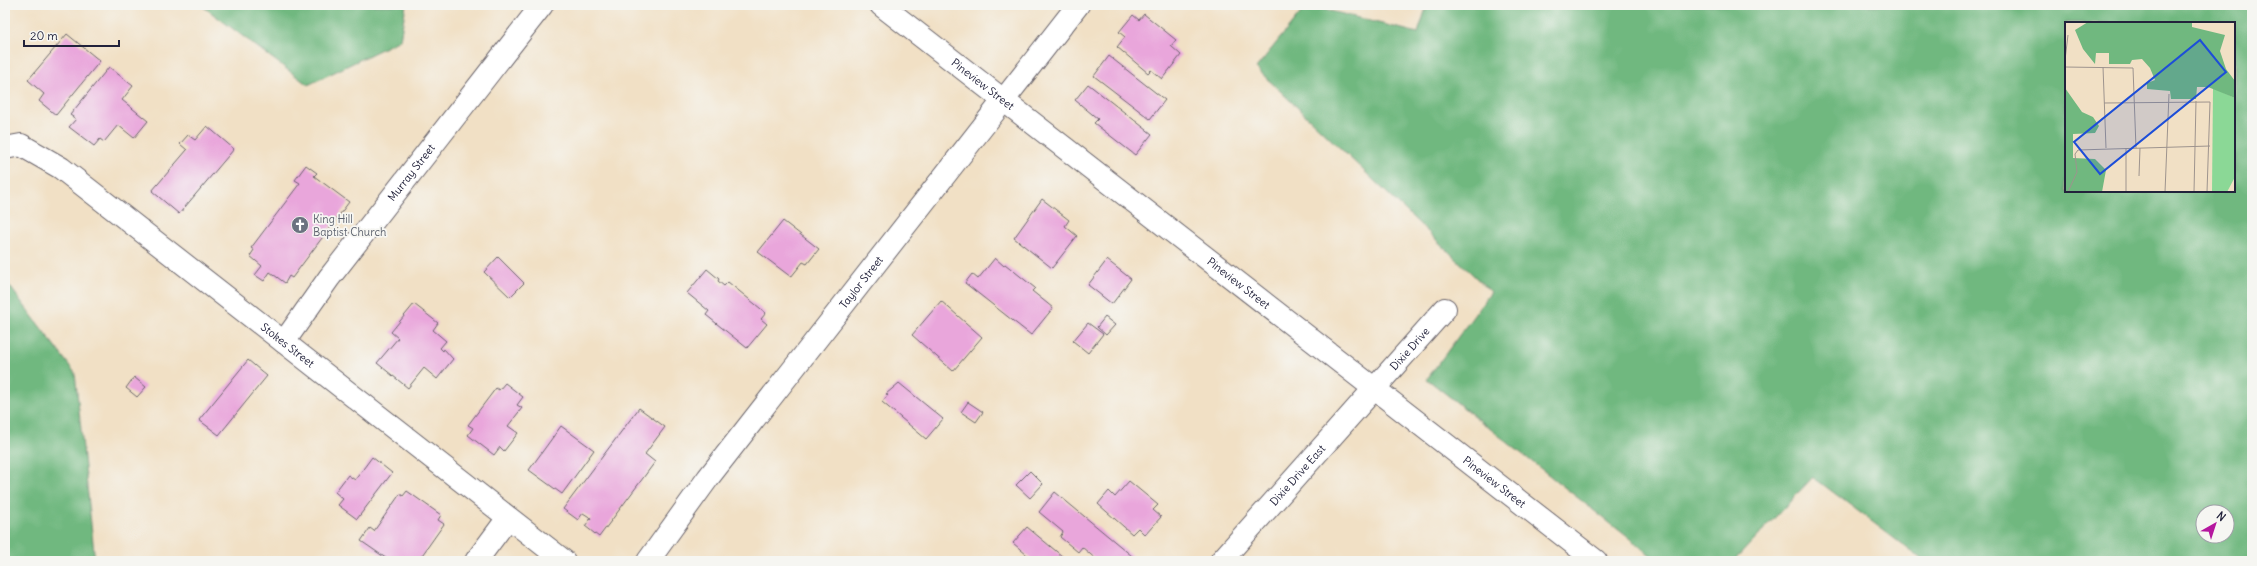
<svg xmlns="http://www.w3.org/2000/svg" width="2257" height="566" font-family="Delius,sans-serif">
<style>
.forest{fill:#70b87f;stroke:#496d5d;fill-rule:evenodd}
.building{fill:#e9a6db}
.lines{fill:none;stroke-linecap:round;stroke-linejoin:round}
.minor-casing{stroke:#6a646b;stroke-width:24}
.minor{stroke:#fff;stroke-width:22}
.labels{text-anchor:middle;stroke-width:3.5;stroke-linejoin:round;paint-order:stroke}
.street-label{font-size:11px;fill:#22223b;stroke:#f6f6f2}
.worship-label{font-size:11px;fill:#5b616d;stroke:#f6f6f2;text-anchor:start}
.inset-road{fill:none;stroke:#9e948e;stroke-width:1}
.view{fill:#1d4ed8;fill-opacity:0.15;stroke:#1d4ed8;stroke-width:2}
.inset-edge{fill:none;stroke:#22223b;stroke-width:2}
</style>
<rect width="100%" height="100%" fill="#f6f6f2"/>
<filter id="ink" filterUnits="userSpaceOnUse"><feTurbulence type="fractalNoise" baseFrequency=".025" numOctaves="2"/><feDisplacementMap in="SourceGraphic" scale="8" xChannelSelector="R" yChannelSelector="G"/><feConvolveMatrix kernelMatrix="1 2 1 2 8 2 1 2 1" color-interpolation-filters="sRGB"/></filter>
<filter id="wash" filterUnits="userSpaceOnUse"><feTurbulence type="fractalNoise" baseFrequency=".012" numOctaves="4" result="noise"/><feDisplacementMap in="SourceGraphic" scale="16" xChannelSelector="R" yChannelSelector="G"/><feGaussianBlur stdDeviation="0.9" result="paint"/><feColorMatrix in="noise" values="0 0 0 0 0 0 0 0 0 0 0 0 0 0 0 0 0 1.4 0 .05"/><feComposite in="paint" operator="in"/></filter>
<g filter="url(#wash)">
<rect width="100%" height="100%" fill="#f1e0c5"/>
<path class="forest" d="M201,5h205l-6,35 -92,45z
M1307,5l111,28 9,-28h825v556h-328l-111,-84 -79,84h-76l-231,-182 64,-87 -235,-224zM2066,23h168v168h-168zM2203,512h24v24h-24z
M5,280l70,93 20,188h-90z"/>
<g id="blocks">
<path class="building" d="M1144,14l32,26 -5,6 10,9 -19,24 -11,-9 -3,3 -31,-26 8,-10 -6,-5 14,-17 6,5z
M67,34l33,27 -44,54 -17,-14 5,-7 -16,-14z
M1109,56l56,44 -15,19 -56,-43z
M109,67l24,19 -11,14 26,21 -14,17 -16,-13 -14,17 -4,-3 -6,7 -25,-19 7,-8 -6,-4z
M1088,84l64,50 -17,21 -41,-32 4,-4 -23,-19z
M207,126l27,23 -55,65 -27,-23 35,-41 -7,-6 8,-9 7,5z
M306,165l11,8 -3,3 35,26 -57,76 -3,-2 -4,7 -15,-11 -6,9 -9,-6 7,-9 -12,-10 4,-6 -3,-2 49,-65 -5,-3z
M1042,199l27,21 -4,6 12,10 -25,32 -38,-30z
M783,221l36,28 -12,15 -4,-2 -12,15 -33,-25z
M498,257l26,26 -14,14 -26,-25z
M995,258l9,8 1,-2 30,24 -3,3 21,17 -22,27 -66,-52 7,-9 6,5z
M1107,260l24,19 -19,25 -24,-19z
M707,269l12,10 -1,2 6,5 4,-4 38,31 -5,6 6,5 -20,24 -41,-33 3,-4 -22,-18z
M941,301l41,36 -29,34 -41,-36z
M414,304l24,19 -5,7 13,11 -6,7 3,3 1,-2 9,10 -16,20 -13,-11 -16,20 -31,-25 21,-25 -7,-6z
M1105,317l10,8 -9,10 -9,-8z
M1088,323l15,11 -15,19 -15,-12z
M248,360l19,16 -48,59 -20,-15z
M134,377l12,10 -9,10 -11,-9z
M505,383l18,14 -6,8 5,3 -14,18 10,7 -14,18 -4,-4 -6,8 -26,-20 5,-7 -5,-3 28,-37 3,2z
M899,383l44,36 -17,20 -44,-37 6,-7 -2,-1z
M968,402l15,10 -7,10 -15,-10z
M639,408l26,19 -20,27 10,8 -56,75 -14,-11 6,-8 -8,-5 -5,7 -15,-11z
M561,426l33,24 -32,44 -33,-24z
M372,457l20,16 -35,46 -19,-14 5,-6 -8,-7 13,-17 7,5z
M1030,471l13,13 -13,14 -14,-13z
M1129,481l29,24 -5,5 8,7 -16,18 -7,-7 -6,6 -34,-30 11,-13 6,6z
M407,491l34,24 -3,5 6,4 -26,37h-28l-29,-20 9,-13 4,3 26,-37 3,2z
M1055,492l77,64 -4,5h-30l-16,-14 -4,5 -18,-15 3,-5 -24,-20z
M1027,527l41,34h-34l-21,-18z"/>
</g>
</g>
<g filter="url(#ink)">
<use href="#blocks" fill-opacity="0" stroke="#6a646b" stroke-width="1"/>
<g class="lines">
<defs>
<g id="minor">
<path id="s1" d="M881,5l715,556"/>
<path id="s2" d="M5,148l16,-3 40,23 503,393"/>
<path id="s3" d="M284,342l45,-64 213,-273"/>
<path d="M476,561l32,-43"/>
<path id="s4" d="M648,561l60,-83 370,-473"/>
<path id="s5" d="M1221,561l224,-252"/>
</g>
</defs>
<use href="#minor" class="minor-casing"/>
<use href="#minor" class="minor"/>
</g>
</g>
<defs>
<symbol id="church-disc" viewBox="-11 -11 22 22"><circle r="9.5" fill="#6b7280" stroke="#f6f6f2"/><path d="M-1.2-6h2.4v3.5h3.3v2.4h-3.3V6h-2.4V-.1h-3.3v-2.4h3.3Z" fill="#fff"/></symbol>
</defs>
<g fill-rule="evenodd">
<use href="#church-disc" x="290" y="215" width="20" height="20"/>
</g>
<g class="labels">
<g class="street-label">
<text dy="4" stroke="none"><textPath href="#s1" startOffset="129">Pineview Street</textPath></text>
<text dy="4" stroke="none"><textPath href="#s3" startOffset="212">Murray Street</textPath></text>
<text dy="4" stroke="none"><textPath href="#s4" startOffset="351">Taylor Street</textPath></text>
<text dy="4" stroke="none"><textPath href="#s1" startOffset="453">Pineview Street</textPath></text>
<text dy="4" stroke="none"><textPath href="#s2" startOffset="350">Stokes Street</textPath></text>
<text dy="4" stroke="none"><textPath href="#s5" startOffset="284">Dixie Drive</textPath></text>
<text dy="4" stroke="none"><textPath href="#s5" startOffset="115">Dixie Drive East</textPath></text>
<text dy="4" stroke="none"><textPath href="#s1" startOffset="777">Pineview Street</textPath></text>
</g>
<g class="worship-label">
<text x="313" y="223">King Hill<tspan x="313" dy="13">Baptist Church</tspan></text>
</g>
</g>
<g transform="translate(2065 22)">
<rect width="170" height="170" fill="#f1e0c5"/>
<path d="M148,66l22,10v79l-8,15h-15z" fill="#8bd896"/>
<path d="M23,0h104v5l33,8 -5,16 6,18 9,12v17l-27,-11h-11l-1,12h-25l-1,-8 -23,-2v-6l8,-3 -5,-12 -8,-9 -10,1 -2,4h-21v-11h-13l-1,11 -12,-15 -8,-19zM0,66l17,24 11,5 6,9 -4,7 -22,1v24l22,1 11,11 -4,22h-37z" fill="#70b87f"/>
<path class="inset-road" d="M0,38l3,-25M0,45l68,1 3,80M38,45l3,81M39,81l106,-1 -3,90M61,126v43M74,154l1,-28M3,170l9,-20 -2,-18 3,-4 132,-4M100,170l4,-98M129,170l2,-91"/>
<path class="view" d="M135,18l26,32 -126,102 -26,-32z"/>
<rect width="170" height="170" class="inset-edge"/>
</g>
<rect width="2257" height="566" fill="none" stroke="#f6f6f2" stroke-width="20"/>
<g transform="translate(2215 524) rotate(39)"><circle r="19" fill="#f6f6f2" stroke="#a1a1a9"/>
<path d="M0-3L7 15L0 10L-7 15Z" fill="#b5179e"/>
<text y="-6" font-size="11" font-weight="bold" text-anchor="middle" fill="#22223b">N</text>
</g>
<path d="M24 40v6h95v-6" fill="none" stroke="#22223b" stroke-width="2"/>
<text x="30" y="40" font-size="12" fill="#22223b" stroke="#f6f6f2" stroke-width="3" paint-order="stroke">20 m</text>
</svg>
